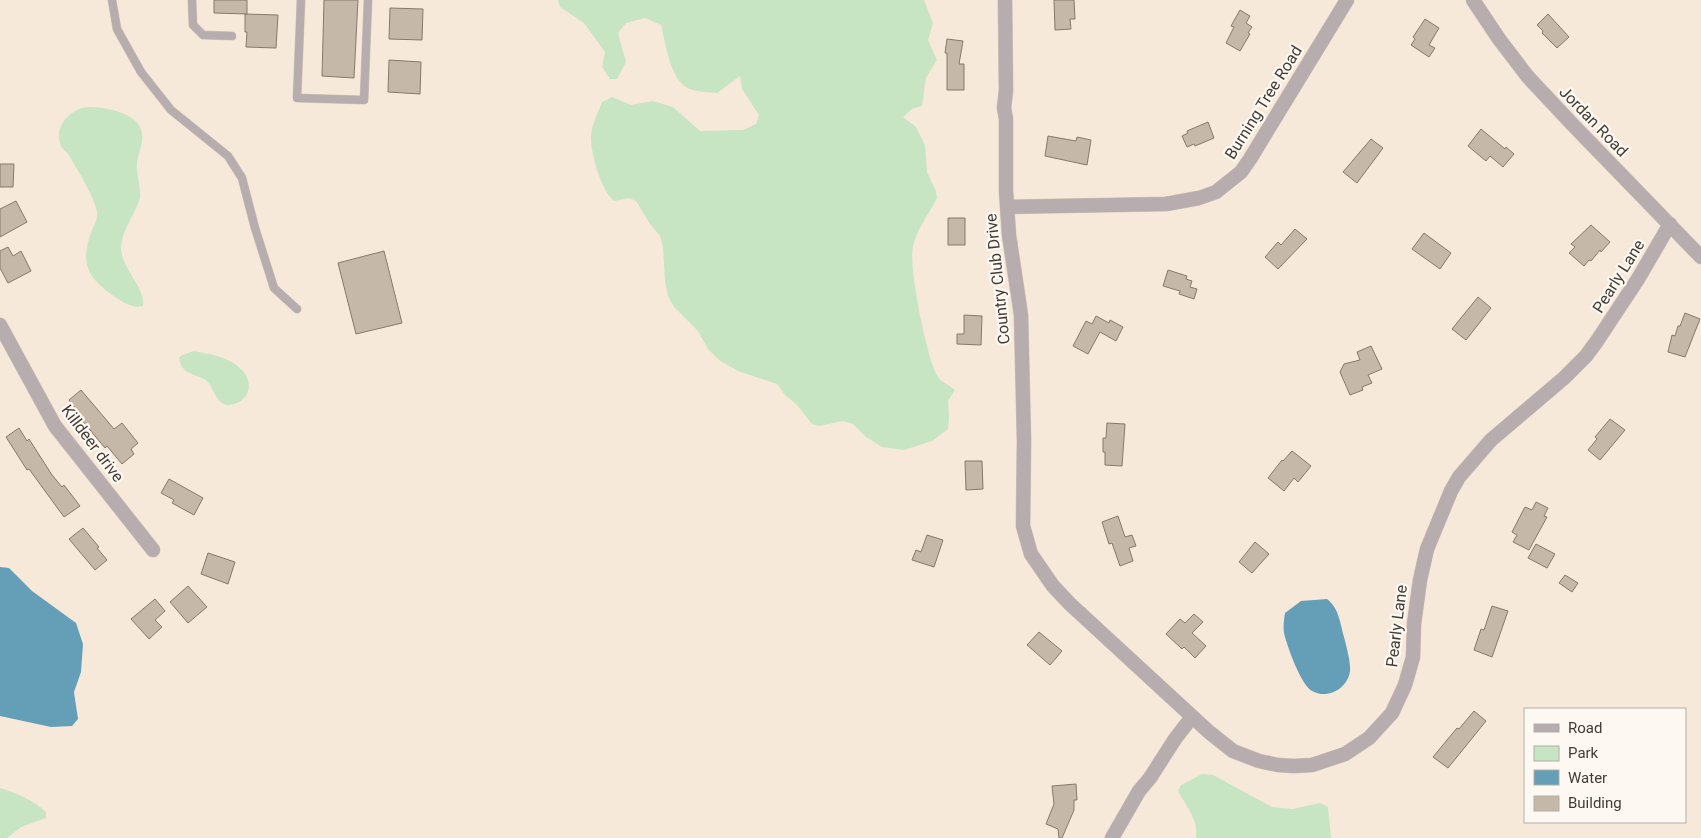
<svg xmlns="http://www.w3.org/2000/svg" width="1701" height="838" font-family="Roboto,sans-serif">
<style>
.green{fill:#c7e5c2}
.water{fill:#649eb7}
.building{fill:#c5b8a9;stroke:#84796b}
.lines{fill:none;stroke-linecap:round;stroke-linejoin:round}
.service-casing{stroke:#d3c6b9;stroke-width:9}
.minor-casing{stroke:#d3c6b9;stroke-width:15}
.service{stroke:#b7adae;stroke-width:8}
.minor{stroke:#b7adae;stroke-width:14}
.labels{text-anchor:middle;stroke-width:4.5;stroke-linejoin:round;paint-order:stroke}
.street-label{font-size:16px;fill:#413c36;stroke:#fdf8f2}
</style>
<rect width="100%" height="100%" fill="#f7e9da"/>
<path class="green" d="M558,0h366l9,23 -5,17 9,20 -11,18 -4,28 -10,3 -9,8 13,10 9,18 2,27 9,19 1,7c-8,16 -21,32 -24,49 -5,17 14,112 24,128 4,8 12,9 18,15l-7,11 1,16 -1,12 -16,12 -28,9 -22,-3 -16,-10 -13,-13 -10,-3 -24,5 -7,-2 -15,-19 -12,-10 -8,-11 -39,-13 -19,-11 -11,-11 -10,-18 -24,-24 -6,-11 -3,-15 -2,-34 -3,-11 -10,-12 -14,-23 -7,-3 -15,3c-13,-11 -22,-44 -23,-61 -1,-13 7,-27 11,-38l10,-5 19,8 22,-4 20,6 27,24 43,-1 13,-6 3,-9 -17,-26 -2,-13 -23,17c-7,-1 -16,-1 -24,-3 -23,-5 -27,-46 -32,-65l-16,-7 -19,5 -8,10 8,29 -9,17h-7l-8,-12 3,-15 -21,-29 -24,-16z
M87,107c17,0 52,5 55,26 2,10 -4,20 -5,30 -1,12 4,23 3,35 -5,17 -19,33 -19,51 1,20 25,39 22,57 -10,3 -20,-4 -28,-9 -29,-20 -35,-34 -23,-67 3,-6 6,-12 5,-18 -1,-12 -22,-47 -29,-58 -2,-3 -6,-5 -7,-8 -8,-19 8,-36 26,-39z
M194,351c16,3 35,6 47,18 11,10 11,28 -4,34 -4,1 -8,3 -11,2 -12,-4 -12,-20 -22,-26 -11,-5 -23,-6 -25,-21l3,-3z
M1202,774l11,1 59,32 21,2 27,-6 8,4 3,31h-135c3,-18 -10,-32 -18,-47l3,-6z
M0,788c15,4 35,13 46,24v6l-25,9 -14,11h-7z"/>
<path class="water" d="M0,567l9,1 23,23 44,32 7,21 -2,28 -7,20 4,27 -6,7 -21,1 -51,-11z
M1327,599c12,9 13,24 17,38 2,8 7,26 6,34 -2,17 -22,29 -38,20 -11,-6 -25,-45 -28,-58 -1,-6 0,-14 1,-20l16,-12z"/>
<path class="building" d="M214,0h33v14l-33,-1z
M324,0h34l-4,78 -32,-2z
M1054,0h20l1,19h-5l1,10 -16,1z
M390,8l33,1 -1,31 -33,-1z
M1240,10l10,6 -4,7 6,4 -4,6 2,1 -10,17 -14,-8 8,-16 -3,-1z
M245,14l33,1 -2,33 -30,-1 1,-15h-2z
M1548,14l21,23 -12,11 -15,-15 1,-2 -6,-6z
M1425,19l14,9 -10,17 6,3 -6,9 -18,-12 4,-6 -2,-2z
M947,39l16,2 -4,23h5v26h-17v-37h-2z
M389,60l32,2 -1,32 -32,-2z
M1208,122l6,16 -19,8 -1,-2 -7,3 -5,-11 6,-3 -1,-2z
M1481,129l24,20 1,-2 8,7 -11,13 -13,-11 -4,5 -18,-15z
M1048,136l28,5 1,-4 14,3 -4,25 -42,-9z
M1371,139l12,9 -26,35 -14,-11z
M0,164h14l-1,23h-13z
M16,201l11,21 -27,15v-28z
M948,218h17v27h-17z
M1591,225l19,17 -9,10 -1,-2 -9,11 -2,-1 -5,6 -15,-13 6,-6 -4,-3z
M1295,229l12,10 -29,30 -13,-12 13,-15 3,3z
M1424,233l27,20 -11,16 -28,-20z
M8,247l5,9 8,-5 10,20 -23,12 -8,-15v-17z
M384,251l18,72 -46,11 -18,-71z
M1168,270l19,6 -1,3 6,2 -2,6 7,2 -3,10 -15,-5 1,-3 -17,-5z
M1478,297l13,11 -25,32 -14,-11z
M1685,313l15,6 -15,38 -17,-5 4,-17 3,1 3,-10h2z
M964,315l18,1 -1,29 -24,-1v-10h7z
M1096,316l13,7 1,-3 13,7 -7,14 -16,-9 -12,22 -15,-8 13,-25 6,3z
M1371,346l11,23 -14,6 4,8 -10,4 1,3 -13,5 -10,-23 4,-8 16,-4 -3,-8z
M81,390l33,39 8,-6 16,20 -7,6 3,5 -12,10 -15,-18 -2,2 -29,-35 2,-1 -9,-12z
M1610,419l15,11 -25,30 -12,-10 9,-11 -2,-2z
M1107,423l18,1 -3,42 -17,-1v-13h-2v-14h3z
M19,428l8,13 2,-2 23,36 10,12 2,-2 16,21 -16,11 -35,-48 -2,1 -21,-33z
M1292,451l19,15 -13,16 -4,-4 -10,13 -16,-13 14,-18 1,1z
M965,461h17l1,28 -17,1z
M169,479l34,19 -9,17 -22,-12 2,-3 -13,-7z
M1536,502l12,6 -4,8 3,1 -18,33 -16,-8 4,-7 -5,-3 13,-25 7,3z
M1118,516l7,21 7,-2 4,11 -7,2 4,13 -13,5 -8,-23 -3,1 -7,-22z
M83,528l16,19 -2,1 10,12 -12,10 -26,-31z
M927,535l16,5 -9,27 -22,-7 4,-10 5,2z
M1255,542l14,12 -17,19 -13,-11z
M1536,544l19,10 -8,14 -19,-10z
M208,553l27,9 -7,22 -27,-10z
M1565,575l13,8 -6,9 -13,-9z
M188,586l19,21 -19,16 -18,-21z
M155,599l10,12 -10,9 7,7 -13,12 -18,-20z
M1492,606l16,5 -16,46 -18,-7 7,-21 3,1z
M1194,614l9,8 -11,11 14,13 -11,12 -11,-11 -2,2 -16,-15 14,-15 5,4z
M1039,632l23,19 -12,14 -23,-20z
M1474,711l12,10 -38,47 -15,-11 24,-29 2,1z
M1076,784l1,16h-3v10l-12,28h-3l-1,-9 -12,-5 8,-20 -2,-18z"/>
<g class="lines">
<defs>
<path id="service" d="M112,0l5,29 24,43 30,38 57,46 14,22 13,50 19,60 23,21
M192,0l1,25 10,10 29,1
M301,0l-4,98 67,2 4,-100"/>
<path id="minor" d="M1005,0l1,90 -2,18 2,11v72l3,44 12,80 3,126 -1,85 8,28 22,32 17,18 139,128 24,19 26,10 19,4 16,1 18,-1 33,-11 24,-16 23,-25 13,-28 8,-28 1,-33 6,-44 7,-31 24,-58 8,-14 32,-37 73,-62 22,-22 11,-15 41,-62 32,-55
M1473,0l26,39 29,38 45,48 128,132
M1008,207l158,-3 33,-6 17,-6 25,-20 9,-13 97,-159
M0,325l55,101 98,124
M1112,838l27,-47 11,-13 25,-39 17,-22"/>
</defs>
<use href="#service" class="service-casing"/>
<use href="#minor" class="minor-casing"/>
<use href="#service" class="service"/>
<use href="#minor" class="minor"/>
</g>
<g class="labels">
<g class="street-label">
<text transform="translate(1263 102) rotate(-58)" y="6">Burning Tree Road</text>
<text transform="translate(1594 121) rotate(46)" y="6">Jordan Road</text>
<text transform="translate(1618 276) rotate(-58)" y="6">Pearly Lane</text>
<text transform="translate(997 279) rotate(-96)" y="6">Country Club Drive</text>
<text transform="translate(93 443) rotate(53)" y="6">Killdeer drive</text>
<text transform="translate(1396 626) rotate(-83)" y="6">Pearly Lane</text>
</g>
</g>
<rect x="1524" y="708" width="162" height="115" fill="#fdf8f2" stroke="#b2ada7"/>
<rect x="1534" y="724" width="25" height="8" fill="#b7adae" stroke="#b2ada7"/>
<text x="1568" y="733" font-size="15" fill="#413c36">Road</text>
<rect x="1534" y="746" width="25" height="15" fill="#c7e5c2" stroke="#b2ada7"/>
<text x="1568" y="758" font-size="15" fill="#413c36">Park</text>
<rect x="1534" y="770" width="25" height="15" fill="#649eb7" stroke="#b2ada7"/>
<text x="1568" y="783" font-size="15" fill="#413c36">Water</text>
<rect x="1534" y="796" width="25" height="15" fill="#c5b8a9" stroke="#b2ada7"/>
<text x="1568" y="808" font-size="15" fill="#413c36">Building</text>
</svg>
